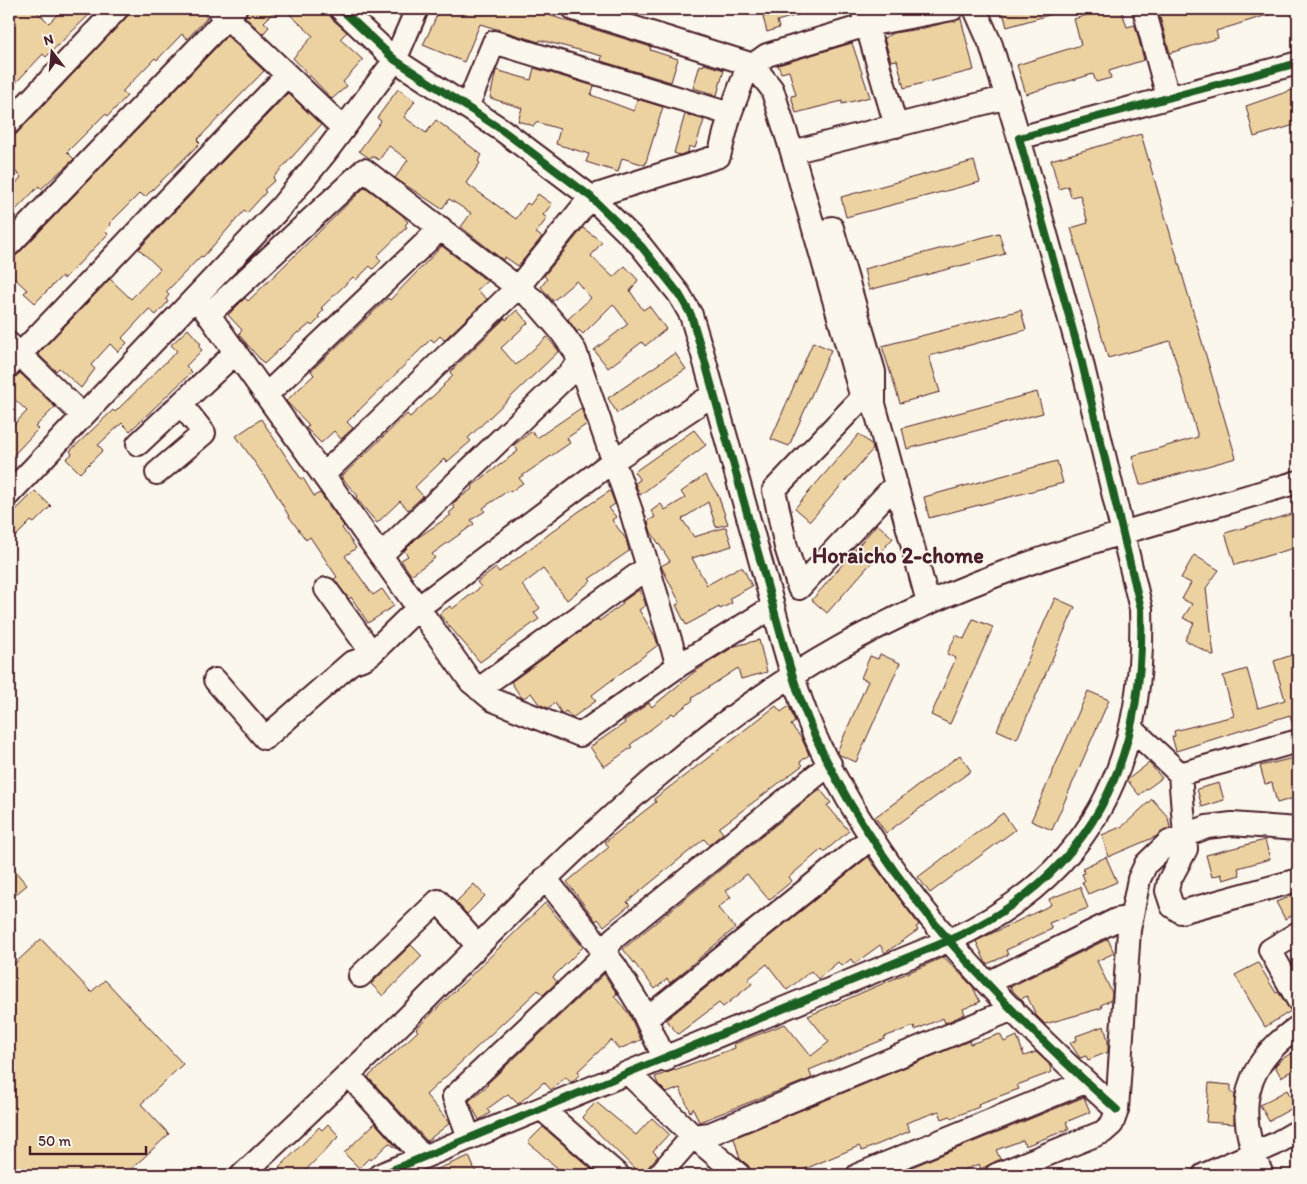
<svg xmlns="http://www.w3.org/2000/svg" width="1307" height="1184" font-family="Itim,sans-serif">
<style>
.building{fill:#ecd2a1;stroke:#4a1f2b}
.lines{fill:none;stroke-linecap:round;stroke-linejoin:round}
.minor-casing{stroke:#4a1f2b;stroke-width:26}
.minor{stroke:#fbf7ec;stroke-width:22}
.cycleway-casing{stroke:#fbf7ec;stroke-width:11}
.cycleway{stroke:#1b5e20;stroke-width:8}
.labels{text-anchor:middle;stroke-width:4;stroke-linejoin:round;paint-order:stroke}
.neighbourhood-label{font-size:22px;font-weight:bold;fill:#4a1f2b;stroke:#fbf7ec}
</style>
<rect width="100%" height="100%" fill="#fbf7ec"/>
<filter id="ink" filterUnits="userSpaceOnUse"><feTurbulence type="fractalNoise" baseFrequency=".02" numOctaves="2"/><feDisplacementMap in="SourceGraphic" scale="10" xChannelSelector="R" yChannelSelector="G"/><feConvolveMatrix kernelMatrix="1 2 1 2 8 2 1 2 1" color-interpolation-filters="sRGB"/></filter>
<g filter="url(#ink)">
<path class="building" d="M19,9h15l15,14 14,-14h32l-49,48 -3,-3 -34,36v-70z
M134,9h64l9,9 -20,21 -5,-5 -25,26 -2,-2 -33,34 5,4 -19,20 -3,-2 -38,38 7,7 -33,30 -2,-3 -30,31v-25l12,-15 -12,-12v-23z
M249,9h28l-13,13 5,5 -6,7 -18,-17z
M284,9h42l6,10 15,13 -7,7 23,21 -20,22 4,4 -15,13 -39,-41 20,-22z
M440,9h89l122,38 -1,3 28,9 -7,23 -70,-21 1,-5 -62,-16 -1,2 -59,-18 -16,38 -41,-17z
M769,9h39v3l-31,9 2,7 -12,4 -4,-15 7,-2z
M1002,9h56l1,3 -52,15z
M1106,9h15l6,18 8,-2 9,35 -35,11 2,7 -15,4 -3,-8 -67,20 -9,-29 64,-20 -7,-26z
M1163,9h113l1,3 -61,19 2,7 -48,15 -12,-43z
M961,19l13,51 -70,18 -7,-28 -6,1 -7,-23 9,-5 27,-4z
M227,36l37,35 -67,69 3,3 -55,54 -5,-4 -31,31 2,1 -6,6 3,3 -44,45 -2,-3 -27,27 -11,-10 3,-3 -18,-17v-13l9,-6z
M852,43l18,54 -28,7v-3l-46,12 -5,-17 5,-1 -7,-24 -8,2 -3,-8z
M704,64l20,6 -7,25 -24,-7 7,-23 3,1z
M534,68l60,18 -3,9 43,16 3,-12 26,8 -18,58 -23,-7 -4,14 -32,-10 3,-8 -33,-10 4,-15 -24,-7 -2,4 -16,-5 4,-13 -32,-10 6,-28 35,10z
M1298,88v36l-44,13 -8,-31z
M398,89l17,12 -11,16 22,16 10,-13 46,35 -4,6 2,2 -14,20 50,36 11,-16 3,2 8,-11 14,10 -9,11 4,3 -11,15 6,4 -24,29 -13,-9 -2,3 -42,-33 10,-14 -22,-14 -7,10 -47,-31 13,-18 -19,-14 -10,14 -5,-3 -5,1 -10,-7 22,-30 -4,-3z
M288,93l33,32 -48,53 2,2 -11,10 2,2 -19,21 -3,-2 -41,46 -2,-1 -35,36 3,3 -3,4 2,3 -12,13 -7,-6 -27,29 5,5 -9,9 -8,-8 -19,21 4,4 -14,19 -22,-20 -3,3 -18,-17 72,-75 21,20 29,-30 -21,-20z
M685,114l19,6 -9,28 -6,-2 -1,6 -8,3 -6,-2z
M1141,134l95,324 -96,27 -8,-29 66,-19 -28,-96 -62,17 -37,-130 17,-5 -8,-28 -9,2 -3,-11 -9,3 -8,-29z
M974,161l6,21 -134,35 -5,-20z
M365,187l37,28 6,7 -3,3 2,2 -30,29 4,5 -8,8 -3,-3 -14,14 -3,-3 -32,31 3,2 -6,6 2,2 -8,8 -2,-2 -11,9 -1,-1 -34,32 -24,-28 -1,-2 3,-4 -14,-15 17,-17 3,3z
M583,228l19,14 -11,14 22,21 12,-11 13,14 -8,11 13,19 6,-4 17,23 -21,17 -3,-4 -34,26 -14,-18 34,-26 -15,-20 -30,30 -4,-4 -2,2 -9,-13 23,-21 -15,-17 -23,20 -12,-14 6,-8 -3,-3z
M999,233l6,21 -136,36 -5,-21z
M442,246l45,35 -10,9 10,9 -43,41 -4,-4 -6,6 -3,-3 -84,83 6,6 -12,11 -7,-8 -13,12 -15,-15 3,-3 -23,-24 28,-26 -3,-4 77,-73 2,2z
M517,310l11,13 -27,25 15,17 31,-28 12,14 -91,87 3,3 -24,21 -3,-3 -29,28 8,9 -15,14 -8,-9 -23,22 -21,-25 2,-2 -17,-19 66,-63 3,3 34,-31 -1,-1 10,-9 -3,-4 55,-54 1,2z
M1021,310l5,20 -97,26 11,36 -40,11 -18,-57z
M188,329l13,15 -3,2 4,4 -16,16 6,6 -62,59 -8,-8 -24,22 5,5 -23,23 -14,-14 6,-5 -2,-3 43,-41 2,2 62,-61 -6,-6z
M813,342l18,8 -42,96 -18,-7z
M675,353l11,16 -69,44 -9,-15z
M20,373l35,34 -20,20 3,2 -29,31v-30l18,-19 -18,-17v-12z
M1037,392l6,21 -136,36 -5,-21z
M581,408l6,16 -20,14 3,5 -51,35 4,5 -13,9 -1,-2 -26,18 2,3 -14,9 3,4 -42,30 3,4 -24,17 -10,-15 7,-4 -4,-5 13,-13 34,-23 -2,-2 6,-5 -3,-4 21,-16 -1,-2 46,-35 -4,-6 18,-14 5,7z
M261,419l40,60 2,-1 11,18 6,-3 24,33 -2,2 14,20 -11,8 28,39 9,-6 12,17 -26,17 -17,-26 -2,2 -15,-20 3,-2 -27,-40 -4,3 -16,-22 -18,-31 -36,-51z
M694,430l12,15 -66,50 -5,-12 5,-3 -6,-8z
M859,434l13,11 1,4 -63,72 -15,-13z
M1057,461l6,22 -134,35 -5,-21z
M705,475l13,20 10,29 -12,3 -8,-25 -26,17 12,18 32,-10 6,19 -40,12 15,27 31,-17h5l9,18 -22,12 2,5 -12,6 -1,-2 -33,18 -10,-20 4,-2 -19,-37 9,-5 -19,-29 -3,-11 7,-4 -4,-6 10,-7 4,6 20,-12 -4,-6z
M35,491l16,15 -17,17 -3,-2 -22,22v-26z
M610,491l5,13 -6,4 7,9 -4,3 14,19 3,12 -40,28 2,2 -24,19 -24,-31 -21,16 18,23 -6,5 5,6 -59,43 -41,-48 11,-8 2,3 29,-22 -4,-5 19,-14 3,4 79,-60z
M1292,514l6,21v12l-63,18 -10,-32z
M877,524l16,14 -66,75 -15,-13z
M1194,555l25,15 -13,18 8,68 -29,-16 9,-17 -11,-5 9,-14 -10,-5 9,-16 -10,-5z
M639,590l7,15 -7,5 16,26 3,9 -66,50 4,6 -24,17 -6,-7 -4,3 -7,-11 -7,5 -9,-4 -8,-11 -7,5 -3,-1 -10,-15 87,-63 1,2 24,-17 -1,-2z
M1055,598l20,9 -58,132 -20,-9z
M973,619l20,8 -43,97 -19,-9 25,-57 -9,-4 9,-19 8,4z
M759,640l8,32 -26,7 -3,-11 -46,30 1,2 -19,15 -2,-2 -42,32 2,2 -28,20 -14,-20 35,-24 -1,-2 25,-18 3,4 41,-34 18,-12 24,-15z
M1298,653v75l-4,1 -4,-14 -114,36 -4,-14 3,-1 -1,-5 60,-15 -11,-40 24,-7 11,39 27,-8 -11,-39z
M880,654l20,9 -44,99 -16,-7 -3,-3 31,-71 -7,-3 9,-22 8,3z
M1088,691l21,9 -57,130 -21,-9z
M776,706l5,6 8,-6 6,16 -4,3 11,14 7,16 -9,7 3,3 -84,63 4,5 -14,12 -5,-6 -77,63 3,3 -26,21 -6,-7 -2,2 -29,-39 42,-35 -4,-5 51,-40 -2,-3z
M960,755l11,16 -85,62 -11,-16z
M1298,757v40l-21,6 -5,-20 -7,1 -5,-18z
M1149,763l13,15 -23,17 -12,-15z
M1219,783l5,17 -22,7 -5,-18z
M820,789l11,14 -4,2 22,26 -25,21 -2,-3 -33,28 3,4 -23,19 -22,-26 -21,17 5,6 -13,11 17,20 -65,55 -3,-4 -12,10 -32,-40z
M1152,799l16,18 2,11 -15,9 -47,20 -6,-22 21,-9z
M1003,813l12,17 -85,63 -12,-16z
M1265,840l5,19 -32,9 2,7 -17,5 -2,-6 -9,3 -6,-22z
M868,857l51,68 -3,2 2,3 -33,23 -5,-8 -26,19 -3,-5 -9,7 -4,-4 -20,17 -7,-8 -24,19 -20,-26 -19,15 4,5 -29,23 -4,-4 -41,31 -12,-14z
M1106,857l11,25 -29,12 -6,-12 3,-1 -3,-7 3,-1 -3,-5z
M9,864l18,21 -18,15z
M474,884l11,12 -18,18 -11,-12z
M1080,887l8,21 -39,15 3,6 -46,21 2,5 -21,9 -2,-3 -9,-20 75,-36 -2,-6z
M1298,894v19l-13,6 -9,-17z
M545,903l38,44 -30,30 4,5 -14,13 -5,-5 -112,105 24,28 -23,18 -59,-64 50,-46 -2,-2z
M41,939l50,53 14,-12 78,84 -42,40 28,30 -44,41h-116v-206z
M1108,939l6,14 -17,8 15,32 -1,7 -10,5 1,3 -57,16 -9,-9 -9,-19 -6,3 -8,-8 -3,-4z
M411,945l11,11 -39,40 -12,-12z
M944,957l29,30 7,15 -17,7 2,5 -20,9 -2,-5 -28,12 -1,-4 -30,11 1,2 -76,31 3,8 -113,44 -6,-14 -3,4 -10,-24 -13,5 -9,-9 -3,-7 80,-29 -1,-4 51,-20 26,32 18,-14 -21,-26z
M1258,963l18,30 2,-1 13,19 -26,16 -30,-52z
M604,974l13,20 -3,2 15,18 12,26 -22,9 -8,-9 -33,31 2,3 -8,8h-2l-4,-5 -15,13 -7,-8 -26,22 -10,-10 -21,15 3,4 -11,7 -10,-19 19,-16 -1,-1z
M1104,1026l4,14v12l-20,8 -2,-4 -6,2 -10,-15 7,-3 -1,-4z
M1000,1034l4,8 13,-6 7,20 12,-4 13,12 3,8 -35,13 2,4 -41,15 1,3 -28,11 -1,-2 -8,3 -3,-8 -33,12 4,8 -48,20 -3,-5 -61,26 1,3h-46l-5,-10 -8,-6 -6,-21 235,-97 1,3z
M1298,1049v18l-17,10 -6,-11 7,-7z
M1209,1083l22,2v8h4l-1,31 -28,-2z
M1287,1090l9,16 -27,15 -9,-16z
M1084,1097l6,15 -24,10 3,7 -44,17 -2,-6 -27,10 4,9 -19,10 -2,-5 -29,11h-58z
M596,1102l40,33 16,-17 17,16 -16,17 5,5 -17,19 -59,-58z
M375,1123l25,28 -11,-8 -18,17 -2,-2 -10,10 -15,-15z
M328,1124l11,12 -38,39h-15l-7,-7 40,-41 3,3z
M543,1127l55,48h-32l-17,-14 -21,-19z
M469,1156l8,19h-54z"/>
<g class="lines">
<defs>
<path id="minor" d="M218,9l125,119
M341,9l54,51 107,70 89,67 50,49 38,48 12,21 12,40c21,75 42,151 63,226 16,57 29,114 55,168 68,140 181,258 296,361
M574,9l179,56 19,24 20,63 216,-55
M862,9l34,117
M975,9l16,36 28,93
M1144,9l24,88
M467,107l27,-65 236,72
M9,123l108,-114
M792,152l70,246
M832,228l42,144v32l54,198
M9,245l226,-236
M196,297l275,385 22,18 87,35 98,-69 95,-59
M209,314l155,-144 171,131 25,29 15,21 56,160 47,155
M9,344l74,72
M9,366l278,-291
M266,395l175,-167
M874,396l-12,2 -88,92 12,57 13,41 97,-104
M138,444l98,-92
M157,473l47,-40 -23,-29
M323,475l195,-188 73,-90 128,-41 11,-42 17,-45 20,-14 100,-30 85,-16
M9,494l272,-287 45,-55 69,-92 22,-51
M381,555l198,-191
M326,589l46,64
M215,680l50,58 86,-75 14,-5 7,-5 46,-45 195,-147 101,-67
M479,689l169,-122
M1131,728l49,46 118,-33
M1180,774l6,75 -17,32 -2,10 5,15 9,6 117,-32
M545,878l70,88 26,42 24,52
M1298,933l-28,17 28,50
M360,976l78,-75 40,45
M988,983l128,-63 15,-3
M646,1019l225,-181
M348,1074l75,83
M629,1074l64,62 46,39
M542,1109l76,66
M469,1137l-15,-40 142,-134 18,-25 216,-174
M242,1175c63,-59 126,-118 187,-179 125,-127 251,-259 408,-347 143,-82 304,-121 461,-167
M380,1175l570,-235c143,-65 196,-180 191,-331l-60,-250 -62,-221 279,-75
M659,1175l34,-39 17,-2 303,-125
M858,1175l227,-93
M996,1175l107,-43 9,-8 5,-14 12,-180 10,-51 7,-15 23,-22 38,-15 25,-3 66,5
M1204,1175l71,-31 23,-13
M1262,1175c-27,-62 -22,-108 36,-148"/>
</defs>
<use href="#minor" class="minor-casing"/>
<use href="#minor" class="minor"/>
<defs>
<path id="cycleway" d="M341,9l54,51 107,70 89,67 50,49 38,48 12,21 12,40c21,75 42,151 63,226 16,57 29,114 55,168 68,140 181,258 296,361
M380,1175l570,-235c143,-65 196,-180 191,-331l-60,-250 -62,-221 279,-75"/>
</defs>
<use href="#cycleway" class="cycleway-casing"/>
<use href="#cycleway" class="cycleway"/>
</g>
</g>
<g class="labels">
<g class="neighbourhood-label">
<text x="898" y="563">Horaicho 2-chome</text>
</g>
</g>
<rect width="1307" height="1184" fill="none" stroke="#fbf7ec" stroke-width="30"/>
<rect x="15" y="15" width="1277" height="1154" fill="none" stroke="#4a1f2b" stroke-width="2" filter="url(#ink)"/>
<g transform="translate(52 52) rotate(344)" stroke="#fbf7ec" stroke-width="4" paint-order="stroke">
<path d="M0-4L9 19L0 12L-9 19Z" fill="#4a1f2b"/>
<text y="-8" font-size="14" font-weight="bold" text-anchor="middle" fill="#4a1f2b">N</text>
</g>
<path d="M30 1146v8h116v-8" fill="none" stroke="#4a1f2b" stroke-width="2.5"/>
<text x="38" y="1146" font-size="15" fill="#4a1f2b" stroke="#fbf7ec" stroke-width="4" paint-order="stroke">50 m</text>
</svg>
